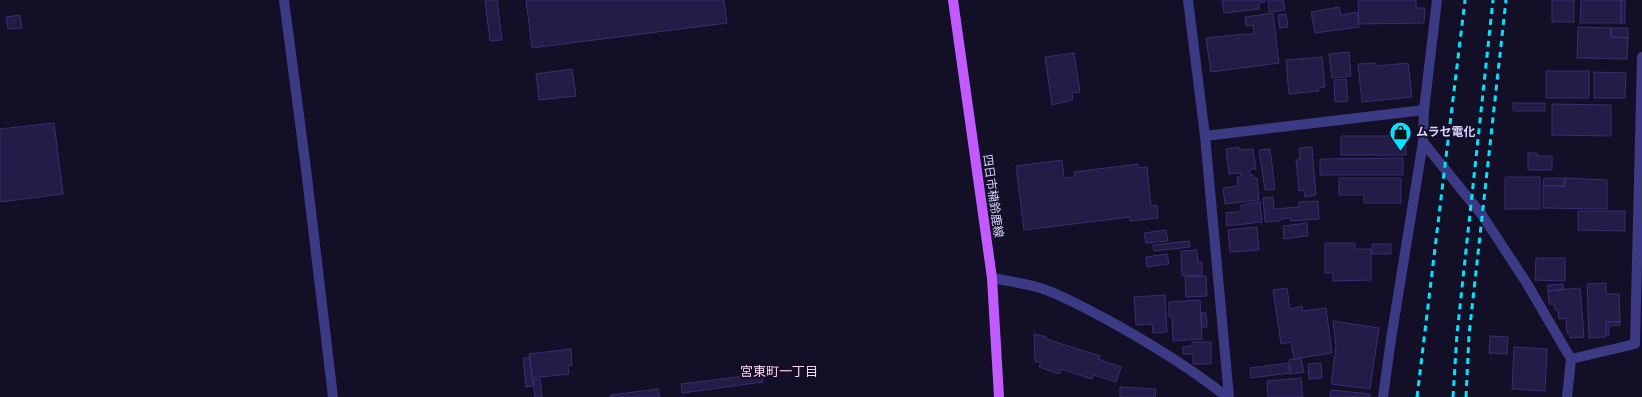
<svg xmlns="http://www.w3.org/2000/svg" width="1642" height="397" font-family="'DejaVu Sans','Noto Sans JP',sans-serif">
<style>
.building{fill:#241b47;stroke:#3b2d73}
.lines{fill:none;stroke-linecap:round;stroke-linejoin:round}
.lane{stroke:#3d3a85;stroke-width:10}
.street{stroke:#3d3a85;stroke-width:10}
.primary{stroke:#c25bff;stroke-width:10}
.rail{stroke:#00e5ff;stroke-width:3;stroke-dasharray:6 5;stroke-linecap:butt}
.labels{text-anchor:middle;stroke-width:4;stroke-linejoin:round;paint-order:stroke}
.poi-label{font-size:12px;font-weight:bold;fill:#d9d4ff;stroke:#130f26;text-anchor:start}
.street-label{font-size:12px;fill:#d9d4ff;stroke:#130f26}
.neighbourhood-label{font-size:13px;fill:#ffd6f0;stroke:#130f26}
</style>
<rect width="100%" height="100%" fill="#130f26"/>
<path class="building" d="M485,0h12l5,40 -12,1z
M526,0h198l3,23 -195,25z
M1222,0h43v2l-6,1v6l-35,4z
M1268,0h15l2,10 -16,2z
M1358,0h58v8h9l-1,15 -65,1z
M1552,0h22v22h-22z
M1581,0h40v23h-41z
M1621,0h4v23h-4z
M1339,7l2,8 16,-3 2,15 -44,6 -4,-21z
M1273,13l6,50 -68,9 -5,-34 39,-4v1l9,-1 -1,-9 -7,1 -1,-9z
M1286,14l2,13 -8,1 -2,-13z
M20,15l2,13 -14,1 -2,-12z
M1578,27l33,1v9l17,1 -1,21 -50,-1z
M1611,28h17v10l-17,-1z
M1349,52l2,24 -19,2 -3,-24z
M1074,53l6,39 -8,1 1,7 -21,5 -7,-48z
M1322,57l3,30 -7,1 1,3 -30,3 -3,-34z
M1376,63v3l32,-3 4,34 -50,5 -4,-38z
M572,69l4,27 -37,4 -3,-26z
M1546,71h43v27h-43z
M1594,72l32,1 -1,25h-31z
M1346,79l2,22 -13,1 -1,-22z
M1513,103h32v8h-32z
M1552,104l59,1v31l-59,-1z
M54,123l9,71 -63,8v-73z
M1341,136h65v19h-65z
M1239,147l1,3 13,-1 3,20h-6v6h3v3h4l2,22 -34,4 -2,-16 15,-2 -1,-9 4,-1v-3l-12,1 -3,-25z
M1312,147l4,48 -11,2 -1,-7 -5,1 -3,-31h4l-1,-12z
M1270,149l5,40 -10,1 -6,-40z
M1528,153h9v3h15v14h-24z
M1403,158v17h-83v-16z
M1062,160l2,18 10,-1v-5l64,-8 1,4 8,-1 4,39 6,-1 1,13 -28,3v-4l-106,13 -8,-64z
M1505,177h35v32h-35z
M1339,178h62v25h-37v-8h-25z
M1544,178h21v8h-22z
M1565,178l42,2v29l-64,-1v-22h22z
M1273,197l1,12 25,-2v-5l19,-1 1,18 -29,2v-3l-10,1v2l-15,1 -2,-24z
M1260,202l2,20 -35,4 -1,-13 16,-2 -1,-6z
M1578,211h47v20l-47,-1z
M1307,223l1,13 -24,3 -1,-13z
M1257,227l2,23 -29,2 -2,-22z
M1166,230l2,11 -22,2 -2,-10z
M1189,241l1,6 -36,4 -1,-6z
M1325,243h30v6h16v31l-38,1v-8h-8z
M1372,244h19v10h-19z
M1197,250l1,12h4v13l-20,1 -1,-25z
M1167,254l2,10 -22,3 -1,-10z
M1536,258h29v23l-30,-1z
M1206,276l1,20 -21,1 -1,-20z
M1606,283v11h13l1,28h-14v15l-17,1 -2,-54z
M1563,284l1,5 -16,2v-6z
M1287,288l3,21 12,-3 1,5 23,-3 6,45 -38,6 -3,-17 -10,2 -8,-54z
M1580,288l4,49 -14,1v-5h-3l-1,-15 -7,1 -1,-9h-3l-1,-6h-5l-1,-13z
M1165,295l2,37 -14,1 -1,-9 -16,1 -2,-28z
M1200,300l2,39 -29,2 -1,-24h-3v-15z
M1201,313h5l1,14h-5z
M1333,321l46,7 -9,61 -39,-5 5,-37z
M1606,322h14v3l-11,1v9h-3z
M1034,334l13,3 -1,2 54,17 -2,3 23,8 -5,15 -22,-7 -2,4 -31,-10 -2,5 -20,-7 2,-4 -6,-2z
M1490,336l18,1 -1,17 -18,-1z
M1192,342h19v22h-18v-10h-10v-7l9,-1z
M1514,347l33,2 -2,42 -33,-2z
M571,349l1,16 -4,1 1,8 -37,4 -3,-24z
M523,358h7l3,28 -7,1z
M1301,358l3,14 -13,2 -2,-14z
M1288,363l2,10 -39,5 -1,-10z
M1321,363l1,15 -13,1 -1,-15z
M761,374l2,8 -81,11 -1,-9z
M1301,378l2,19h-35l-1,-16z
M540,379l2,18h-7l-2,-17z
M1120,387l36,2 -1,8h-35z
M658,389l2,8h-49l-1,-2z
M1331,390l39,4v3h-40z"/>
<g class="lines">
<path class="lane" d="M284,0l22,169 27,228"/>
<path class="street" d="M1188,0l17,136 24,261
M1205,136l219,-26
M1423,142l59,73 44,67 45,77 -4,38
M992,278c15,3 32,5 48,10 20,6 47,21 66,31 42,23 83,48 121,78
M1571,359l64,-15 7,-287
M1383,397l8,-58 32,-197 1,-32 13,-110"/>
<path class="primary" d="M953,0l39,278 7,119"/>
<path class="rail" d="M1417,397l48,-397
M1453,397l4,-63 36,-334
M1466,397l3,-62 37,-335"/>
</g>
<defs>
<symbol id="shop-pin" viewBox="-11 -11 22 30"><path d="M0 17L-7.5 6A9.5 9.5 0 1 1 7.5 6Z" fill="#00e5ff" stroke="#130f26"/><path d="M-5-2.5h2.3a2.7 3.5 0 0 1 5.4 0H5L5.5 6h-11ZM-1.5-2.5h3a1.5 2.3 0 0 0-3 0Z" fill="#111"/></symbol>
</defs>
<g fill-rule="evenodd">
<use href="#shop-pin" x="1388" y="120" width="25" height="34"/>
</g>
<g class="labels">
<g class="poi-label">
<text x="1416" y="136">ムラセ電化</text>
</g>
<g class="street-label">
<text transform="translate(993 196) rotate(82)" y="4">四日市楠鈴鹿線</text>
</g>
<g class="neighbourhood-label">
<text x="779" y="376">宮東町一丁目</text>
</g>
</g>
</svg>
